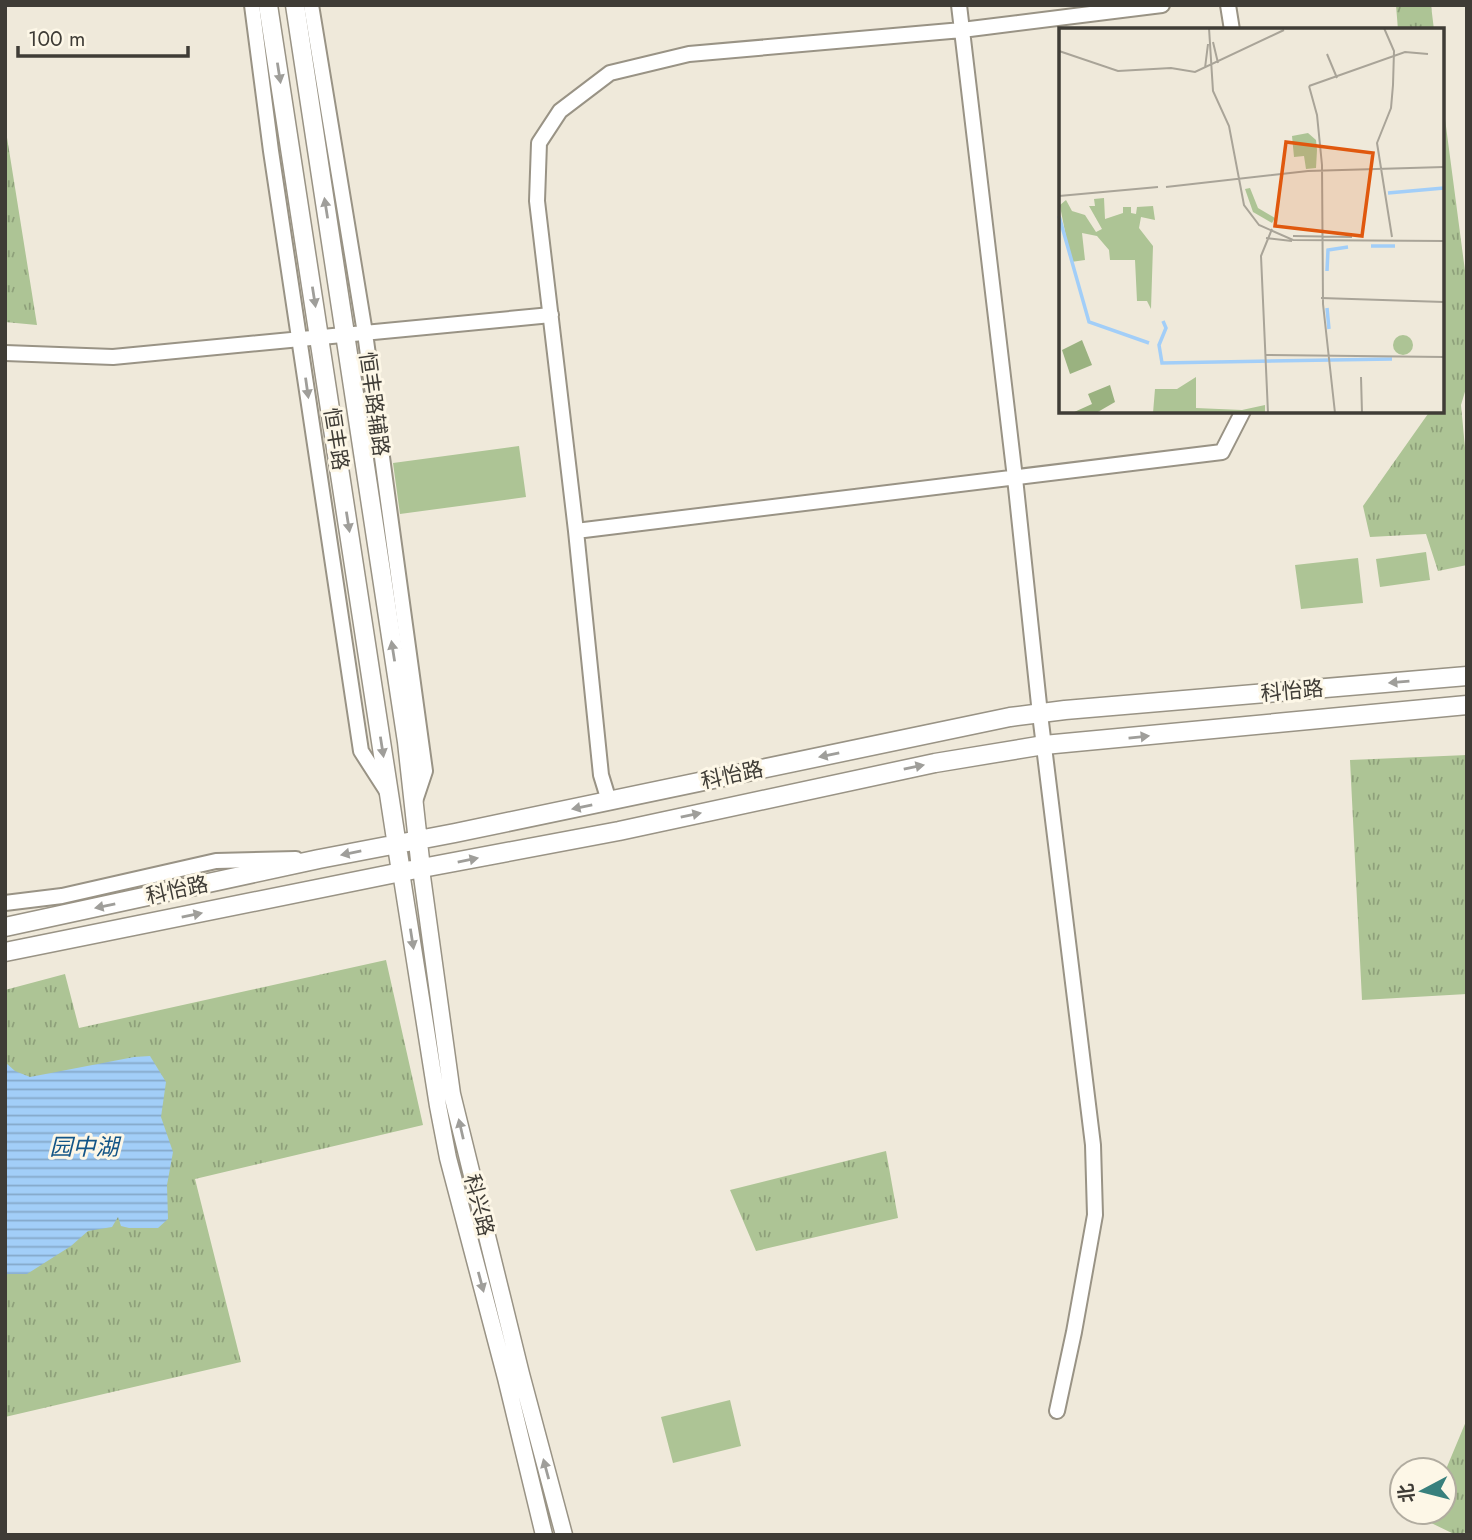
<svg xmlns="http://www.w3.org/2000/svg" width="1472" height="1540" font-family="Jost,'Noto Sans SC',sans-serif">
<style>
.green{fill:#adc495}
.park{fill:url(#park-tufts)}
.water{fill:url(#water-rules)}
.lines{fill:none;stroke-linecap:round;stroke-linejoin:round}
.tertiary-casing{stroke:#999385;stroke-width:18}
.secondary-casing{stroke:#999385;stroke-width:19}
.primary-casing{stroke:#999385;stroke-width:21}
.tertiary{stroke:#fff;stroke-width:14}
.secondary{stroke:#fff;stroke-width:16}
.primary{stroke:#fff;stroke-width:18}
.oneway{fill:#9f9e9a}
.labels{text-anchor:middle;stroke-width:6;stroke-linejoin:round;paint-order:stroke}
.street-label{font-size:21px;fill:#3f3c36;stroke:#fdf7e7}
.water-label{font-size:23px;font-style:italic;fill:#135587;stroke:#fdf7e7}
.inset-river{fill:none;stroke:#a2cef8;stroke-width:3.5}
.inset-road{fill:none;stroke:#a9a498;stroke-width:2}
.view{fill:#e0580e;fill-opacity:0.15;stroke:#e0580e;stroke-width:3.5}
.inset-edge{fill:none;stroke:#3f3c36;stroke-width:3.5}
</style>
<defs>
<pattern id="park-tufts" width="24" height="20" patternUnits="userSpaceOnUse" patternTransform="scale(1.75)"><rect width="24" height="20" fill="#adc495"/><path d="M3 7l-1-3M5 7V3M7 7l1-3M15 17l-1-3M17 17v-4M19 17l1-3" fill="none" stroke="#8ea07a"/></pattern>
<pattern id="water-rules" width="6" height="5" patternUnits="userSpaceOnUse" patternTransform="scale(1.75)"><rect width="6" height="5" fill="#a2cef8"/><path d="M0 2.5h6" fill="none" stroke="#85a8ca"/></pattern>
</defs>
<rect width="100%" height="100%" fill="#efe9da"/>
<path class="green" d="M519,446l7,51 -126,17 -7,-51z
M1426,552l4,28 -50,7 -4,-28z
M1358,558l5,45 -62,6 -6,-44z
M730,1400l11,46 -68,17 -12,-46z"/>
<path class="park" d="M1396,5h35l3,25h-36z
M1442,96l25,190v99l-6,20 6,64v96l-29,6 -12,-37 -56,3 -7,-31 67,-95h12z
M5,125l32,200 -32,-3z
M1467,755v239l-105,6 -12,-240z
M386,960l37,165 -228,54 46,183 -236,55v-427l60,-16 14,54z
M886,1151l12,67 -142,33 -26,-61z
M1467,1419v113l-11,3 -31,-15 3,-8h16v-38z"/>
<path class="water" d="M150,1056l16,26 -5,35 12,35 -6,33 1,34 -10,9h-29l-8,-2 -3,-9 -6,10 -24,4 -17,15 -44,28h-22v-212l10,9 15,6 104,-20z"/>
<g class="lines">
<defs>
<path id="tertiary" d="M252,5l19,146 90,600 27,42
M311,5l54,328 60,438 -10,30
M959,5l56,473 25,236 53,431 2,70 -21,117 -17,79
M1228,5l4,25
M5,353l108,4 438,-42
M576,531l646,-79 21,-41
M609,801l-8,-26 -25,-244 -39,-330 2,-58 21,-32 50,-38 79,-19 273,-24 200,-25
M5,903l57,-7 154,-35 80,-2"/>
<path id="secondary" d="M421,869l31,225 69,280 43,161
M401,872l37,234 10,52 58,220 38,157"/>
<path id="primary" d="M268,5l133,867
M295,5l112,737 14,127
M5,927l314,-68 136,-26 555,-116 55,-7 402,-34
M5,952l396,-80 218,-41 316,-68 109,-18 423,-40"/>
</defs>
<use href="#tertiary" class="tertiary-casing"/>
<use href="#secondary" class="secondary-casing"/>
<use href="#primary" class="primary-casing"/>
<use href="#tertiary" class="tertiary"/>
<use href="#secondary" class="secondary"/>
<use href="#primary" class="primary"/>
</g>
<defs><path id="oneway-solid" d="M-6-.8H1V-3.2L6.5 0L1 3.2V.8H-6Z" transform="scale(1.75)"/></defs>
<g class="oneway">
<use href="#oneway-solid" transform="translate(279 73) rotate(81)"/>
<use href="#oneway-solid" transform="translate(326 208) rotate(-99)"/>
<use href="#oneway-solid" transform="translate(314 297) rotate(81)"/>
<use href="#oneway-solid" transform="translate(307 388) rotate(82)"/>
<use href="#oneway-solid" transform="translate(348 522) rotate(81)"/>
<use href="#oneway-solid" transform="translate(393 651) rotate(-99)"/>
<use href="#oneway-solid" transform="translate(1399 682) rotate(175)"/>
<use href="#oneway-solid" transform="translate(1139 737) rotate(-6)"/>
<use href="#oneway-solid" transform="translate(382 747) rotate(81)"/>
<use href="#oneway-solid" transform="translate(829 755) rotate(168)"/>
<use href="#oneway-solid" transform="translate(914 767) rotate(-12)"/>
<use href="#oneway-solid" transform="translate(582 807) rotate(168)"/>
<use href="#oneway-solid" transform="translate(691 815) rotate(-12)"/>
<use href="#oneway-solid" transform="translate(351 853) rotate(169)"/>
<use href="#oneway-solid" transform="translate(468 860) rotate(-11)"/>
<use href="#oneway-solid" transform="translate(105 906) rotate(168)"/>
<use href="#oneway-solid" transform="translate(192 915) rotate(-11)"/>
<use href="#oneway-solid" transform="translate(412 939) rotate(81)"/>
<use href="#oneway-solid" transform="translate(461 1129) rotate(-103)"/>
<use href="#oneway-solid" transform="translate(481 1282) rotate(75)"/>
<use href="#oneway-solid" transform="translate(546 1469) rotate(-105)"/>
</g>
<g class="labels">
<g class="street-label">
<text transform="translate(374 404) rotate(82)" y="7">恒丰路辅路</text>
<text transform="translate(336 439) rotate(81)" y="7">恒丰路</text>
<text transform="translate(1292 691) rotate(-5)" y="7">科怡路</text>
<text transform="translate(732 775) rotate(-12)" y="7">科怡路</text>
<text transform="translate(177 890) rotate(-12)" y="7">科怡路</text>
<text transform="translate(479 1205) rotate(76)" y="7">科兴路</text>
</g>
<g class="water-label">
<text x="84" y="1155">园中湖</text>
</g>
</g>
<g transform="translate(1059 28)">
<rect width="385" height="385" fill="#efe9da"/>
<path d="M334 317a10 10 0 1 1 20 0a10 10 0 1 1-20 0Z" fill="#adc495"/>
<path d="M23,312l10,25 -22,9 -8,-24zM51,357l5,17 -19,11h-24l20,-9 -4,-10z" fill="#9ab280"/>
<path d="M249,105l8,7 1,10 -1,18 -10,1 -2,-13 -10,1 -2,-21zM191,160l8,20 17,10 -3,5 -19,-11 -8,-23zM45,170l1,21 18,-6v-6h8v6l5,1 1,-7 16,-1 2,14 -14,-3 -2,11 14,18 -2,63 -4,-8h-10l-2,-41h-25l-1,-10 -12,-14 -15,-3 3,27 -14,2 -12,-61 1,4 6,-5 6,11 13,4 11,17 6,-3 -13,-23h6l-1,-7zM137,349v31l46,2 23,-5v7l-112,1 2,-24h22z" fill="#adc495"/>
<path class="inset-river" d="M329,165l56,-5M0,188l30,106 60,21M312,218h24M268,243l1,-21 20,-3M268,280l2,21M104,293l3,7 -7,17 3,18 230,-4"/>
<path class="inset-road" d="M150,0l4,63 16,35 15,79 15,20 34,15 151,1M325,0l10,23 -1,34 -2,23 -14,35 15,94M154,14l5,21M0,23l59,20 53,-3 24,4 89,-42M268,26l10,24M146,40l3,-24M250,58l8,29 5,50 1,139 12,109M250,58l96,-34 23,2M107,159l142,-16 136,-4M0,168l99,-9M234,208l59,1M207,210l26,3M262,270l123,4M206,327l179,2M302,349l1,36M209,385l-7,-157 11,-27"/>
<path class="view" d="M227,114l87,11 -11,83 -87,-10z"/>
<rect width="385" height="385" class="inset-edge"/>
</g>
<rect width="1472" height="1540" fill="none" stroke="#3f3c36" stroke-width="14"/>
<g transform="translate(1423 1491) rotate(263)"><circle r="33" fill="#fdf7e7" stroke="#b1aca0" stroke-width="2"/>
<path d="M0-5L12 26L0 18L-12 26Z" fill="#38807d"/>
<text y="-10" font-size="19" font-weight="bold" text-anchor="middle" fill="#3f3c36">北</text>
</g>
<path d="M18 46v10h170v-10" fill="none" stroke="#3f3c36" stroke-width="3.5"/>
<text x="28" y="46" font-size="21" fill="#3f3c36" stroke="#fdf7e7" stroke-width="5" paint-order="stroke">100 m</text>
</svg>
